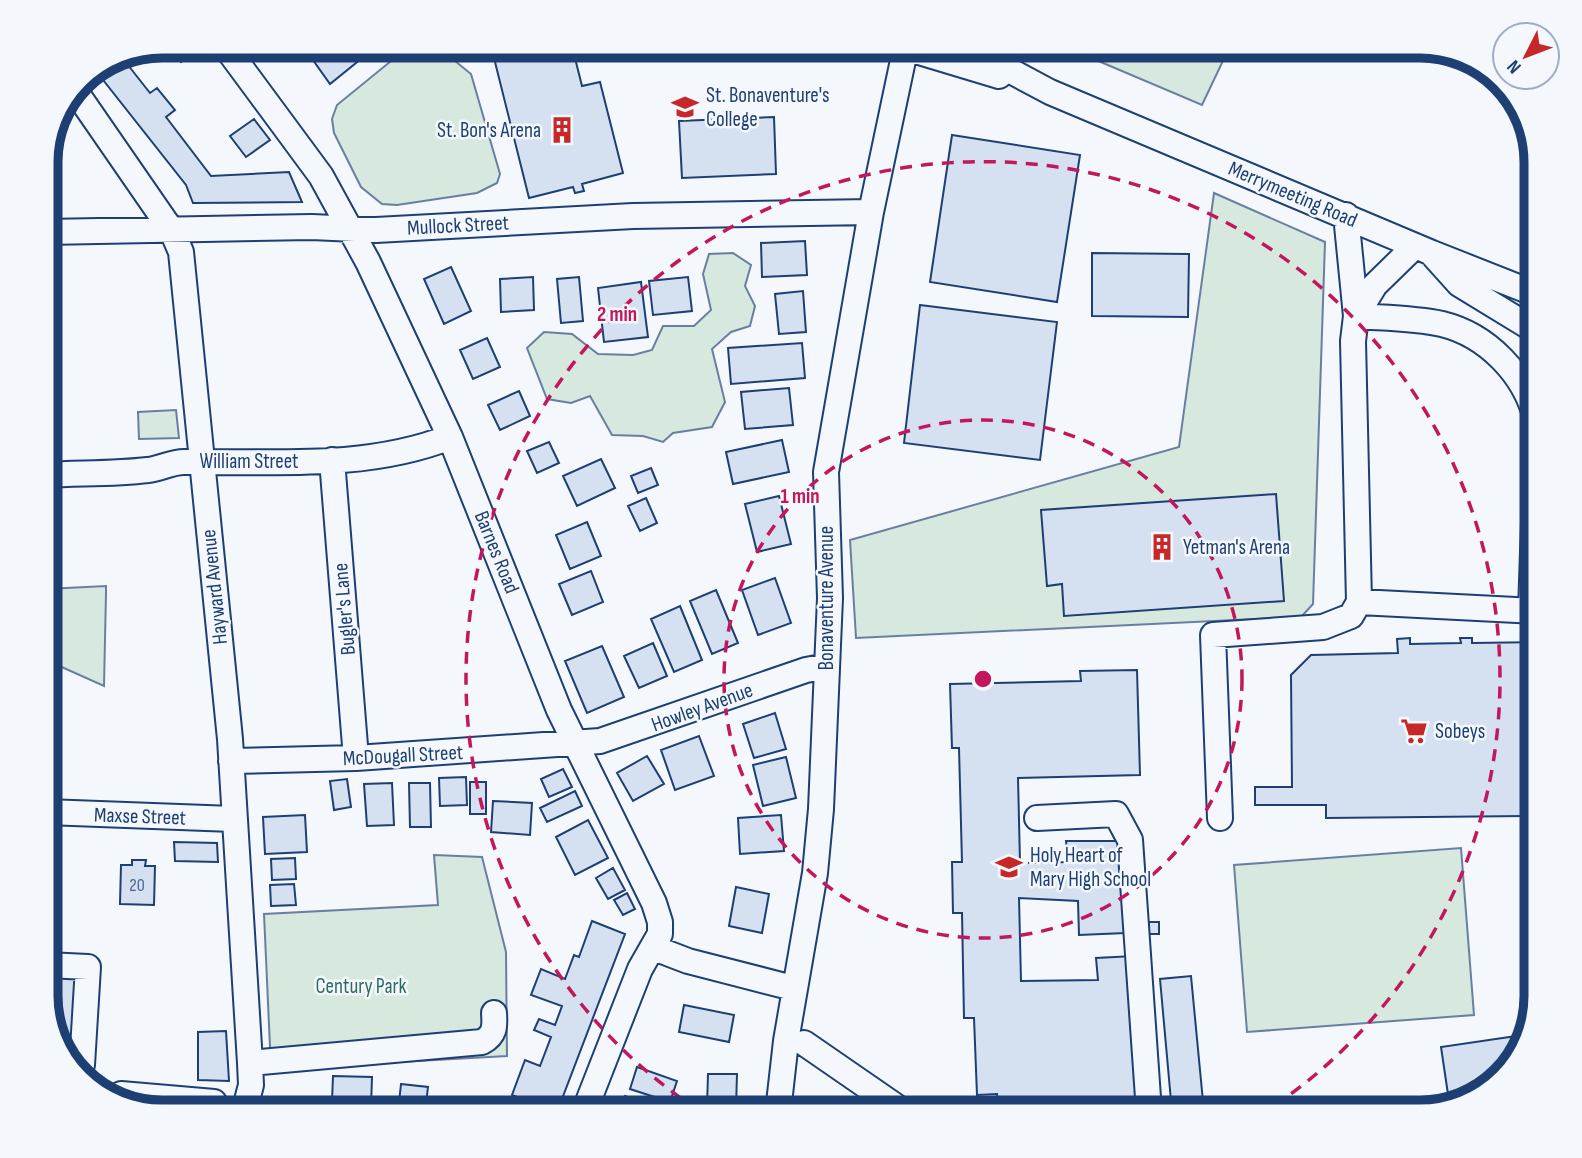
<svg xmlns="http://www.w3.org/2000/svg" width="1582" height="1158" font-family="'Sofia Sans Condensed',sans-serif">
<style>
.green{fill:#d7e8df;stroke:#687fa3;stroke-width:2}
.building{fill:#d5e0f0;stroke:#1d3f73;stroke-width:2}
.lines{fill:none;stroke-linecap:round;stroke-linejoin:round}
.minor-casing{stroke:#1d3f73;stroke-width:28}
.minor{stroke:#f4f7fb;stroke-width:24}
.ring{fill:none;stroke:#c2185b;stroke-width:3.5;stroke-dasharray:12 9}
.labels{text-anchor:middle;stroke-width:5;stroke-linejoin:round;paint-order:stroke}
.number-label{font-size:18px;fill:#4b6792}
.poi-label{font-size:21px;fill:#1d3f73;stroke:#f4f7fb;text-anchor:start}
.street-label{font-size:21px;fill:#1d3f73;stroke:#f4f7fb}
.park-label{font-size:21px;fill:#2c6c60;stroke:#f4f7fb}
.rim{fill:none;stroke:#1d3f73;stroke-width:9}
.centre{fill:#c2185b;stroke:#f4f7fb;stroke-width:3.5}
.ring-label{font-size:21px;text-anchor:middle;font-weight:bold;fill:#c2185b;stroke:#f4f7fb;stroke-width:5;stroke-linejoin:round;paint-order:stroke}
</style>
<rect width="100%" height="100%" fill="#f4f7fb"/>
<path class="green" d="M1063,46h167l-28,59z
M429,48l20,8 22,18 29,100 -3,9 -20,10 -80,12 -15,-1 -21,-17 -27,-54 -2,-14 5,-14 54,-44 21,-11z
M1214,193l111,49 -12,362 -12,13 -445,21 -6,-98 329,-93z
M733,253l18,12 -6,21 10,20 -5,20 -19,6 -19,17 13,53 -13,25 -39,6 -10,9 -20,-6 -31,-1 -22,-39 -19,7 -24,-4 -20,-51 17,-16 28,2 26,20 35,1 19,-5 11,-24h31l17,-16 -8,-36 6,-20z
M1503,293l33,15v14l-38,-27z
M176,410l3,28 -40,1 -1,-27z
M106,586v7l-2,93 -58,-26v-71z
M1461,848l13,167 -227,17 -13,-167z
M434,855l48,2 24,95 1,104 -236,13 -7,-155 174,-9z"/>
<path class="building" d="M171,46h28l-18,16 -13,-14z
M303,46h74l-47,38z
M491,46h81l10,40 18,-4 23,91 -41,11 2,7 -9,2 -2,-6 -44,11z
M587,46h59l-57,11z
M124,60l26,33 7,-5 18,22 -9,7 45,59 78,-4 13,30 -109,1 -7,-18 -90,-114z
M774,117l2,57 -94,4 -3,-57z
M254,119l16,21 -24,17 -16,-21z
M952,135l128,20 -23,147 -127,-20z
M805,241l2,34 -45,2 -1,-34z
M1092,253l97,1 -1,63 -96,-1z
M451,267l20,44 -27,13 -20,-45z
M533,277l1,33 -33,2 -1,-33z
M579,277l4,44 -22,2 -4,-44z
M688,277l4,34 -39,4 -4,-34z
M641,282l7,55 -44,5 -6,-54z
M803,291l3,41 -27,2 -4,-40z
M920,305l137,17 -17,138 -136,-17z
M487,338l13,29 -27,12 -13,-29z
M802,343l3,35 -74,6 -3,-36z
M789,388l4,37 -48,4 -4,-37z
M519,391l11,25 -30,14 -12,-25z
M782,440l7,32 -56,12 -7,-32z
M549,442l10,21 -22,10 -10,-22z
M601,459l14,29 -38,18 -14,-30z
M651,468l7,17 -20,8 -7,-17z
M1276,494l8,107 -220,15 -2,-32 -15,2 -6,-76z
M779,496l12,48 -34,8 -12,-48z
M646,498l11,25 -17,8 -12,-25z
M587,522l14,34 -31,13 -14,-34z
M591,571l12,31 -31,13 -13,-31z
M775,578l16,45 -33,12 -16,-45z
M716,590l22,53 -26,11 -22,-53z
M680,606l22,54 -28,12 -23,-53z
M1410,638v6l51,-1 -1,-5h12v5l64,-1v174l-210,2v-13h-71v-18h37l-1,-112 20,-20 87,-2 -1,-14z
M653,643l14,33 -28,12 -15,-32z
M602,646l22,51 -37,16 -22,-52z
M1137,670l3,105 -122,3 2,85 48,-1 -2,-21h54l5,92 -46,2 -1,-34 -59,-3 2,83 77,-1 -2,-22 38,-2 6,156h-142l-1,-18 -20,1 -3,-77h-10l-2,-105h-9l-1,-51h10l-3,-114h-7l-2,-64 131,-3 -1,-10z
M775,713l11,36 -32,9 -11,-34z
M699,736l15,40 -39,14 -14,-40z
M647,756l17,28 -31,17 -16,-28z
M786,757l10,41 -33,8 -10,-41z
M563,769l9,18 -23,10 -8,-18z
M466,777l1,28 -27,1 -1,-28z
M347,779l4,28 -17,3 -4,-29z
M470,782h16v32h-16z
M392,783l2,42 -27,1 -3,-42z
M409,783h21l1,44h-21z
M575,791l7,15 -35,16 -7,-14z
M493,801l39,2 -2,32 -39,-3z
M305,815l2,37 -42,2 -2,-37z
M781,815l3,36 -44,3 -2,-36z
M588,820l20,38 -33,17 -19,-38z
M174,842l43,1 1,19 -43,-1z
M295,858l1,21 -24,1 -1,-21z
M132,860h14l-1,6h10l-1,39 -34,-1 1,-39h11z
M613,868l12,22 -17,9 -12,-21z
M294,884l2,21 -25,1 -1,-21z
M736,887l33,7 -7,39 -33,-7z
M627,893l8,16 -12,6 -9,-15z
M592,921l33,13 -68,178h-36l4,-12 -13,-5 13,-35 15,6 11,-29 -17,-7 5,-11 16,6 7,-19 -31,-11 10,-26 24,10 9,-24 5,2z
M1149,922h10v12h-10z
M46,974l31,1 -3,65h-17l-11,-37z
M1191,976l13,136h-40l4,-2 -1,-9h4l-11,-122z
M684,1005l50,10 -5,27 -50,-10z
M226,1031l3,50 -31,-1v-48z
M1523,1035l-10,32 -37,30 -27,4 -8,-54z
M637,1067l40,14 -7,21 -40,-13z
M708,1074h29l-1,34 -29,-1z
M333,1076l39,1 -1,30h-21v5h-38v-11h20z
M401,1084l27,3 -3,25h-27z
M625,1096l42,16h-49z"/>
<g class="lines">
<defs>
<path id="minor" d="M225,46l96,130 47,86 82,175 109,273 95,193 6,19v12l-20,35 -56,143
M964,46l86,46 382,161 104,41
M906,48l93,28
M76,92l96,139 9,21 49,487 20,324 1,22 -7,27
M1346,215l10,101 -3,25 6,261 177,9
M46,232l266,-5 64,3 257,-14 238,-4
M1415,246l-40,39 -19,31c28,2 59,2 86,8 45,11 83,50 94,95
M1432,254l27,30 77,47
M332,460l24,298
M46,475c33,-2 68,-1 102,-5 12,-1 23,-8 36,-8 88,-1 183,8 266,-25
M1531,611l5,-148
M231,761l125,-3 244,-17 206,-71 21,-4
M46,812l187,7
M1037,818l79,-4 14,26 19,272
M1220,818l-7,-183 110,-8 28,-11 8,-14
M654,948l34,13 105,27
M46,965l42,2 -6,98 -5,8
M804,1043l100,69
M250,1063l232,-21c13,-7 13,-15 12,-29
M116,1097l5,-3 93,8
M778,1112l8,-71 29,-168 6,-64 9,-211 -4,-126 45,-260 35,-166"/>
</defs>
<use href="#minor" class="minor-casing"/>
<use href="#minor" class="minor"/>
</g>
<g class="ring">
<circle cx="983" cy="679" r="259"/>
<path d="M698 1110A517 517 0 1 1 1268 1110"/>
</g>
<defs>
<symbol id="school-bare" viewBox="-9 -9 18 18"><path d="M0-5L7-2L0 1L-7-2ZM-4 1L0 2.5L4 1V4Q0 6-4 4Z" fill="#c62828" stroke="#f4f7fb" stroke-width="2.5" paint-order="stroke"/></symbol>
<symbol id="building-bare" viewBox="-9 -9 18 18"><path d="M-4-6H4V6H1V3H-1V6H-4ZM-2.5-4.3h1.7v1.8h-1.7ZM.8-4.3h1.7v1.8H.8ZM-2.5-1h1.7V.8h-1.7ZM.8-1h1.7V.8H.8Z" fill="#c62828" stroke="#f4f7fb" stroke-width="2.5" paint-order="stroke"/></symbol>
<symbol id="supermarket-bare" viewBox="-9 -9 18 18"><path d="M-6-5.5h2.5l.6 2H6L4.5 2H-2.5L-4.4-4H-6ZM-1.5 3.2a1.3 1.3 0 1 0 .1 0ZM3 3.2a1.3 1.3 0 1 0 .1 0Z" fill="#c62828" stroke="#f4f7fb" stroke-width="2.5" paint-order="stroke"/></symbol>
</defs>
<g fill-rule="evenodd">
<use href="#school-bare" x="666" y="88" width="38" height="38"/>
<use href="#building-bare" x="543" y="111" width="38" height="38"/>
<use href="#building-bare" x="1143" y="528" width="38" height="38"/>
<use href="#supermarket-bare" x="1395" y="712" width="38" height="38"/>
<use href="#school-bare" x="990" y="848" width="38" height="38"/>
</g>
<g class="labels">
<g class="number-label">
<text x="137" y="891">20</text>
</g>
<g class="poi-label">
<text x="706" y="102">St. Bonaventure's<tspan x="706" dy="24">College</tspan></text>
<text x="541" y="137" text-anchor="end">St. Bon's Arena</text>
<text x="1183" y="554">Yetman's Arena</text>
<text x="1435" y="738">Sobeys</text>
<text x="1030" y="862">Holy Heart of<tspan x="1030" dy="24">Mary High School</tspan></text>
</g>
<g class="street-label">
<text transform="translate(1293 194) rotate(23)" y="7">Merrymeeting Road</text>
<text transform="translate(458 225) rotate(-3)" y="7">Mullock Street</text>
<text x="249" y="468">William Street</text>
<text transform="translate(497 552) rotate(68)" y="7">Barnes Road</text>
<text transform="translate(214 587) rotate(-96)" y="7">Hayward Avenue</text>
<text transform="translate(826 598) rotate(-90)" y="7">Bonaventure Avenue</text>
<text transform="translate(344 609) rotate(-95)" y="7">Bugler's Lane</text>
<text transform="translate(702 707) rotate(-20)" y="7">Howley Avenue</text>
<text transform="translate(403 755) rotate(-3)" y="7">McDougall Street</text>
<text transform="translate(140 816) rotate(2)" y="7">Maxse Street</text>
</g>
<g class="park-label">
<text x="361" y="993">Century Park</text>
</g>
</g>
<path d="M0 0H1582V1158H0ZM162 58H1420A104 104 0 0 1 1524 162V996A104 104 0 0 1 1420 1100H162A104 104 0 0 1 58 996V162A104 104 0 0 1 162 58Z" fill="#f4f7fb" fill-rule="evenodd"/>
<path class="rim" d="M162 58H1420A104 104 0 0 1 1524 162V996A104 104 0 0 1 1420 1100H162A104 104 0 0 1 58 996V162A104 104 0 0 1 162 58Z"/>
<circle cx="983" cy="679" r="10" class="centre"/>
<g class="ring-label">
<text x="617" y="321">2 min</text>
<text x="800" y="503">1 min</text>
</g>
<g transform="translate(1526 56) rotate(228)"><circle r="33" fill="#f4f7fb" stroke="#9eadc5" stroke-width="2"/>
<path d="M0-5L12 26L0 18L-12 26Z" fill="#c62828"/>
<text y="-10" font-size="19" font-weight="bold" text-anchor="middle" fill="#1d3f73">N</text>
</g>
</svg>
